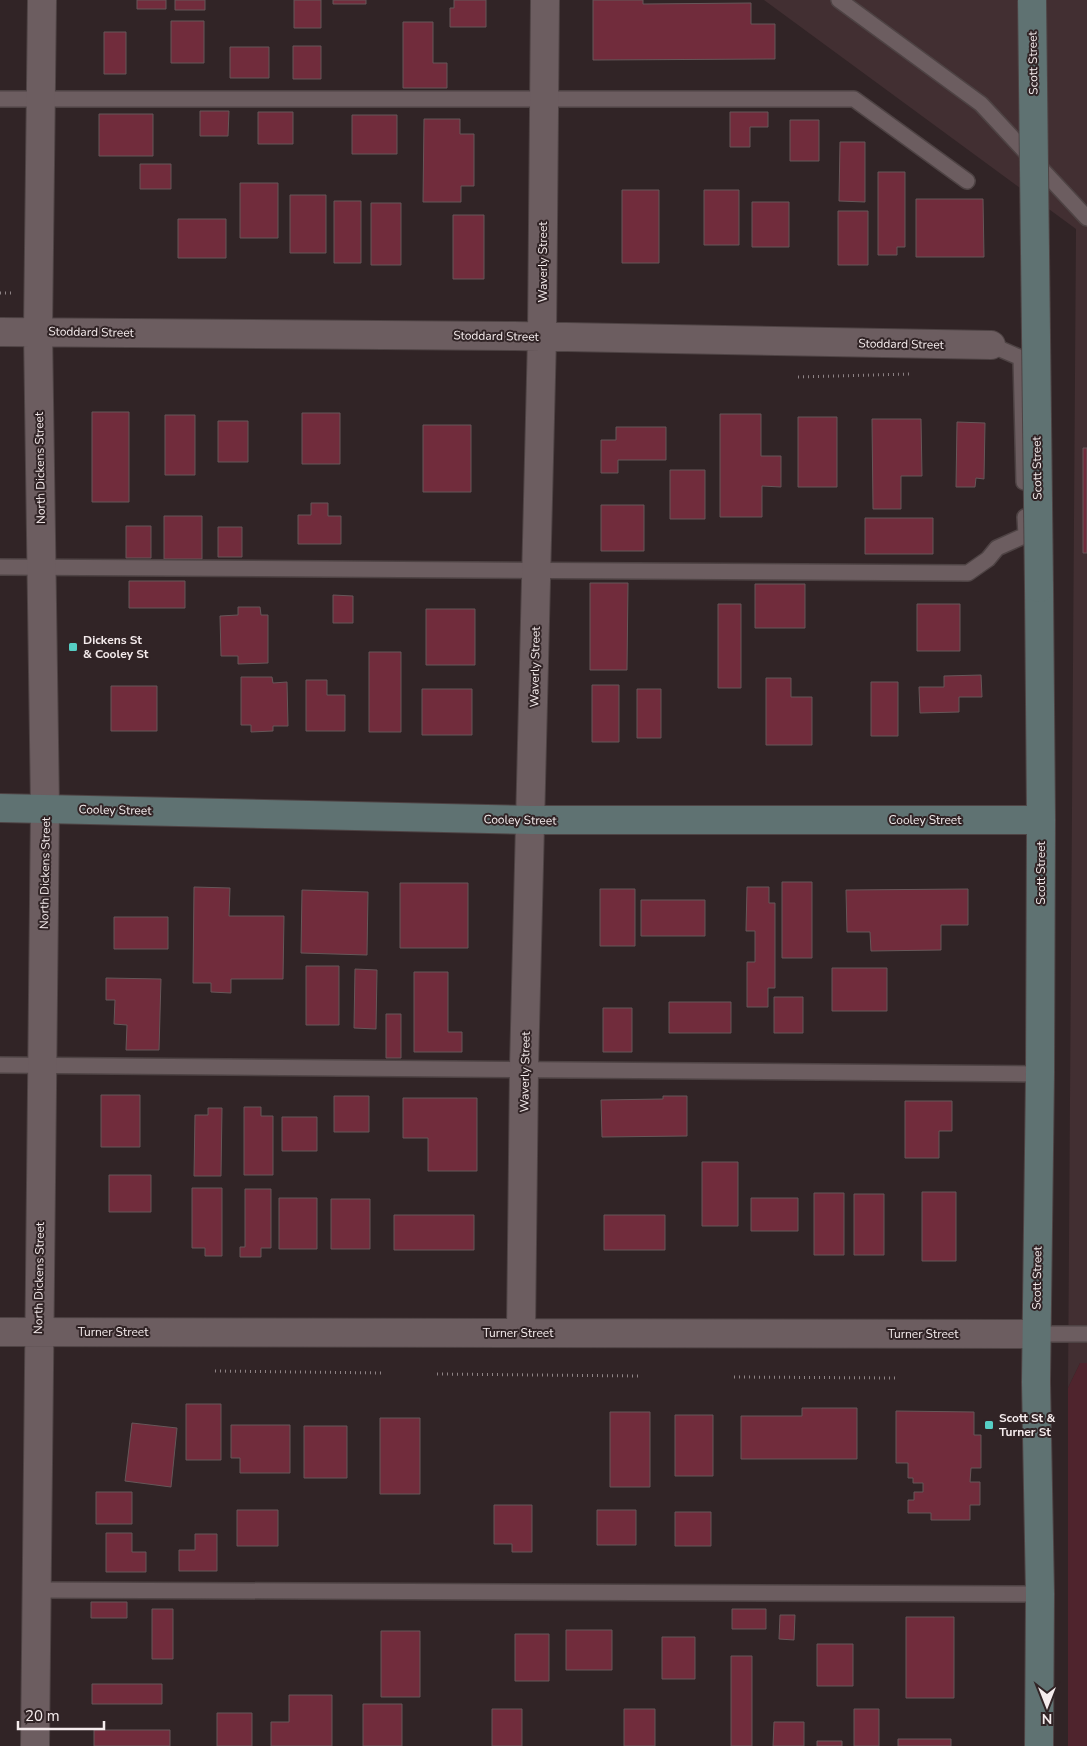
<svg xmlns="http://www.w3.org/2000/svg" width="1087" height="1746" font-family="'Nunito Sans',sans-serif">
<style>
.built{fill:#422f32}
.green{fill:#4f242d}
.building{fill:#712c3c;stroke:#665759}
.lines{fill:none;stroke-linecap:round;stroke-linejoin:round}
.lane-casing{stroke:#4e4344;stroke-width:18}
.street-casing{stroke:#4e4344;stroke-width:30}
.secondary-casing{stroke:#4e4344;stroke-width:30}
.path{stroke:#8e8385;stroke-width:3;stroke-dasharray:1 4;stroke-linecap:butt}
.lane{stroke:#6c5d60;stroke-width:15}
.street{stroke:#6c5d60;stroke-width:28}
.secondary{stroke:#5f7272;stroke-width:28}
.secondary-bridge-casing{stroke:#4e4344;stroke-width:30;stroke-linecap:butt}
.secondary-bridge{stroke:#5f7272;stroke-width:28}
.poi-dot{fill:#56cec4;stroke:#312426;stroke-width:2}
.labels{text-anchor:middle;stroke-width:4;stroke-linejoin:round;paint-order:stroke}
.street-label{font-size:12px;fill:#f5eced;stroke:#312426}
.poi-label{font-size:12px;font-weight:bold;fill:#f5eced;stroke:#312426;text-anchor:start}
</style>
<rect width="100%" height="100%" fill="#312426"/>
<path class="built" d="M764,0h323v1363h-7l-12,25 8,-1159z"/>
<path class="green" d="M1080,1363h7v383h-19v-358z"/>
<path class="building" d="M137,0h29v9h-29z
M175,0h30v10h-30z
M294,0h27v28h-27z
M333,0h33v4h-33z
M454,0h32v27h-36v-19h4z
M593,0h50v4l108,-1v21h24v35l-182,1z
M171,21h33v42h-33z
M403,22h30v41h14v25h-44z
M104,32h22v42h-22z
M293,46h28v33h-28z
M230,47h39v31h-39z
M200,111h29l-1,25h-28z
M258,112h35v32h-35z
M730,112h38v15h-18v20h-20z
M99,114h54v42h-54z
M352,115h45v39h-45z
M424,119h36v15h14v52h-13v16h-38z
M790,120h29v41h-29z
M840,142h25v60l-26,-1z
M140,164h31v25h-31z
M878,172h27v75h-8v8h-19z
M240,183h38v55h-38z
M622,190h37v73h-37z
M704,190h35v55h-35z
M290,195h36v58h-36z
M916,199h67l1,58h-68z
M334,201h27v62h-27z
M752,202h37v45h-37z
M371,203h30v62h-30z
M838,211h30v54h-30z
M453,215h31v64h-31z
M178,219h48v39h-48z
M92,412h37v90h-37z
M302,413h38v51h-38z
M720,414h41v42h20v31l-19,-1v31h-42z
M165,415h30v60h-30z
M798,417h39v70h-39z
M872,419h49l1,57h-21v33h-28z
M218,421h30v41h-30z
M957,422l28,1 -1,56 -8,-1 -1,9h-19z
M423,425h48v67h-48z
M616,427h50v33h-48v13h-17v-33h15z
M1083,448h4v105h-4z
M670,470h35v49h-35z
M311,503h17v13h13v28h-43v-29h13z
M601,505h43v46h-43z
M164,516h38v43h-38z
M865,518h68v36h-68z
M126,526h25v32h-25z
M218,527h24v30h-24z
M129,581h56v27h-56z
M590,583h38l-1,87h-37z
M755,584h50v44h-50z
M333,595l20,1v27h-20z
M718,604h23v84h-23z
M917,604h43v47h-43z
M238,607h22l1,8h7v48l-30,1v-8h-17l-1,-40 18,-1z
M426,609h49v56h-49z
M369,652h32v80h-32z
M981,675l1,22h-23v15l-39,1 -1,-26h25v-11z
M241,677h31l1,6 14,-1 1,44h-15v5l-22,1v-7h-10z
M766,678h25v19h21v48h-46z
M306,680h21v15h18v36h-39z
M871,682h27v54h-27z
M592,685h27v57h-27z
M111,686h46v45h-46z
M422,689h50v46h-50z
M637,689h24v49h-24z
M782,882h30v76h-30z
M400,883h68v65h-68z
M194,887l36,1 -1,28h55l-1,63h-52v14l-20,-1v-9h-18z
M747,887h22v16h6v85h-7v19h-21v-45h8v-31h-9z
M600,889h35v57h-35z
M968,889v36h-27v25l-70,1 -1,-19h-23l-1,-42z
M302,890l66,2 -1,63 -66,-2z
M641,900h64v36h-64z
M114,917h54v32h-54z
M306,966h33v59h-33z
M832,968h55v43h-55z
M355,969l22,1 -1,59 -22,-1z
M414,972h34v60h14v20h-48z
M106,978l55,1 -2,71h-33l1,-25 -13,-1 1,-24h-9z
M774,997h29v36h-29z
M669,1002h62v31h-62z
M603,1008h29v44h-29z
M386,1014h15v44h-15z
M101,1095h39v52h-39z
M334,1096h35v36h-35z
M663,1096h24v40l-85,1 -1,-37 62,-1z
M403,1098h74v73h-49v-33h-25z
M905,1101h47v30h-13v27h-34z
M244,1107h17v9h12v59h-29z
M208,1108h14l-1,68h-27l1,-61h13z
M282,1117h35v34h-35z
M702,1162h36v64h-36z
M109,1175h42v37h-42z
M192,1188h30v68h-17v-8h-13z
M245,1189h26v59h-10v9h-21v-10h5z
M922,1192h34v69h-34z
M814,1193h30v62h-30z
M854,1194h30v61h-30z
M279,1198h38v51h-38z
M751,1198h47v33h-47z
M331,1199h39v50h-39z
M394,1215h80v35h-80z
M604,1215h61v35h-61z
M186,1404h35v56h-35z
M802,1408h55v51h-116v-43h61z
M896,1411l78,1v23h7v33h-10l-1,14h10v23h-10v15h-39v-7h-23v-13h6v-8h9v-9h-10v-5h-5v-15h-12z
M610,1412h40v75h-40z
M675,1415h38v61h-38z
M380,1418h40v76h-40z
M132,1423l45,5 -6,59 -46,-6z
M231,1425h59v48h-50v-15h-9z
M304,1426h43v52h-43z
M96,1492h36v32h-36z
M494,1505h38v47h-20v-8h-18z
M237,1510h41v36h-41z
M597,1510h39v35h-39z
M675,1512h36v34h-36z
M106,1533h26v19h14v20h-40z
M195,1534h22v37h-38v-21h16z
M91,1602h36v16h-36z
M152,1609h21v50h-21z
M732,1609h34v20h-34z
M780,1615h15l-1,25 -15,-1z
M906,1617h48v81h-48z
M566,1630h46v40h-46z
M381,1631h39v66h-39z
M515,1634h34v47h-34z
M662,1637h33v42h-33z
M817,1644h36v42h-36z
M731,1656h21v90h-21z
M92,1684h70v20h-70z
M289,1695h43v51h-61v-24h18z
M363,1704h39v42h-39z
M492,1709h30v37h-30z
M624,1709h31v37h-31z
M854,1709h25v37h-25z
M217,1713h35v33h-35z
M774,1722h30v24h-31z
M94,1730h76v16h-76z
M898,1739h53v7h-53z
M817,1741h25v5h-25z"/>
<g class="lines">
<defs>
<path id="lane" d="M839,0l142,104 106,114
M0,99h854l113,82
M991,345l30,13 3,124
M0,567l968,6 20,-14 9,-11 29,-13 -1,-18
M0,1065l1040,9
M1036,1334h51
M36,1590l1004,4"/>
<path id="street" d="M0,332l514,4 477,9
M0,1332l1036,2
M521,1333l3,-265 18,-731 3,-337
M35,1746l10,-938 -7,-477 4,-331"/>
<path id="secondary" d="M1039,588l2,232 -1,254 -4,308 4,212 -1,152
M0,808l532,12h509"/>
</defs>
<use href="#lane" class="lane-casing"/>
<use href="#street" class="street-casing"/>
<use href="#secondary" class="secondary-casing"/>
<path class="path" d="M0,293h11
M798,377l112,-3
M215,1371l169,2
M437,1374l203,2
M734,1377l161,1"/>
<use href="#lane" class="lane"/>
<use href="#street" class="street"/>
<use href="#secondary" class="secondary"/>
<defs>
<path id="secondary-bridge" d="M1032,0l7,588"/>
</defs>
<use href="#secondary-bridge" class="secondary-bridge-casing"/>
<use href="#secondary-bridge" class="secondary-bridge"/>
</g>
<g class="poi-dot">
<rect x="68" y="642" width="10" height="10" rx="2.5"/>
<rect x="984" y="1420" width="10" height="10" rx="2.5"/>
</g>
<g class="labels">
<g class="street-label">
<text transform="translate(1033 63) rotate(-91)" y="4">Scott Street</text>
<text transform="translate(543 262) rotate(-90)" y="4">Waverly Street</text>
<text transform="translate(91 332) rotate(1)" y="4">Stoddard Street</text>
<text transform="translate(496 336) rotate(1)" y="4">Stoddard Street</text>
<text transform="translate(901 344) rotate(1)" y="4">Stoddard Street</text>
<text transform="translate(40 468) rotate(-91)" y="4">North Dickens Street</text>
<text transform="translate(1037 468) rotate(-91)" y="4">Scott Street</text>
<text transform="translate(535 667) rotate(-89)" y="4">Waverly Street</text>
<text transform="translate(115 810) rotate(1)" y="4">Cooley Street</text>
<text transform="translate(520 820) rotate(1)" y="4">Cooley Street</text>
<text x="925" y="824">Cooley Street</text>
<text transform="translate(45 873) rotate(-89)" y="4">North Dickens Street</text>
<text transform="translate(1041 873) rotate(-90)" y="4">Scott Street</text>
<text transform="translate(525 1072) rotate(-89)" y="4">Waverly Street</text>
<text transform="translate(39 1278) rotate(-89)" y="4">North Dickens Street</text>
<text transform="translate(1037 1278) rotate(-89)" y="4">Scott Street</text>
<text x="113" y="1336">Turner Street</text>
<text x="518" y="1337">Turner Street</text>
<text x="923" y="1338">Turner Street</text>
</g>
<g class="poi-label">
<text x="83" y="644">Dickens St<tspan x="83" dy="14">&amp; Cooley St</tspan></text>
<text x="999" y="1422">Scott St &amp;<tspan x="999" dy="14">Turner St</tspan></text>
</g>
</g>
<g transform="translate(1047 1706) rotate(180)" stroke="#312426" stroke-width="4" paint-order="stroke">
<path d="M0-4L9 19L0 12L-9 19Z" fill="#f5eced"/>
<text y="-8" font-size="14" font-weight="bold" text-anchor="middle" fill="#f5eced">N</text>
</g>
<path d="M18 1721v8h86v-8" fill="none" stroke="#f5eced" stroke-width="2.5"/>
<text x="25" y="1721" font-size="15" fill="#f5eced" stroke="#312426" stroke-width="4" paint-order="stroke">20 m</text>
</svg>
